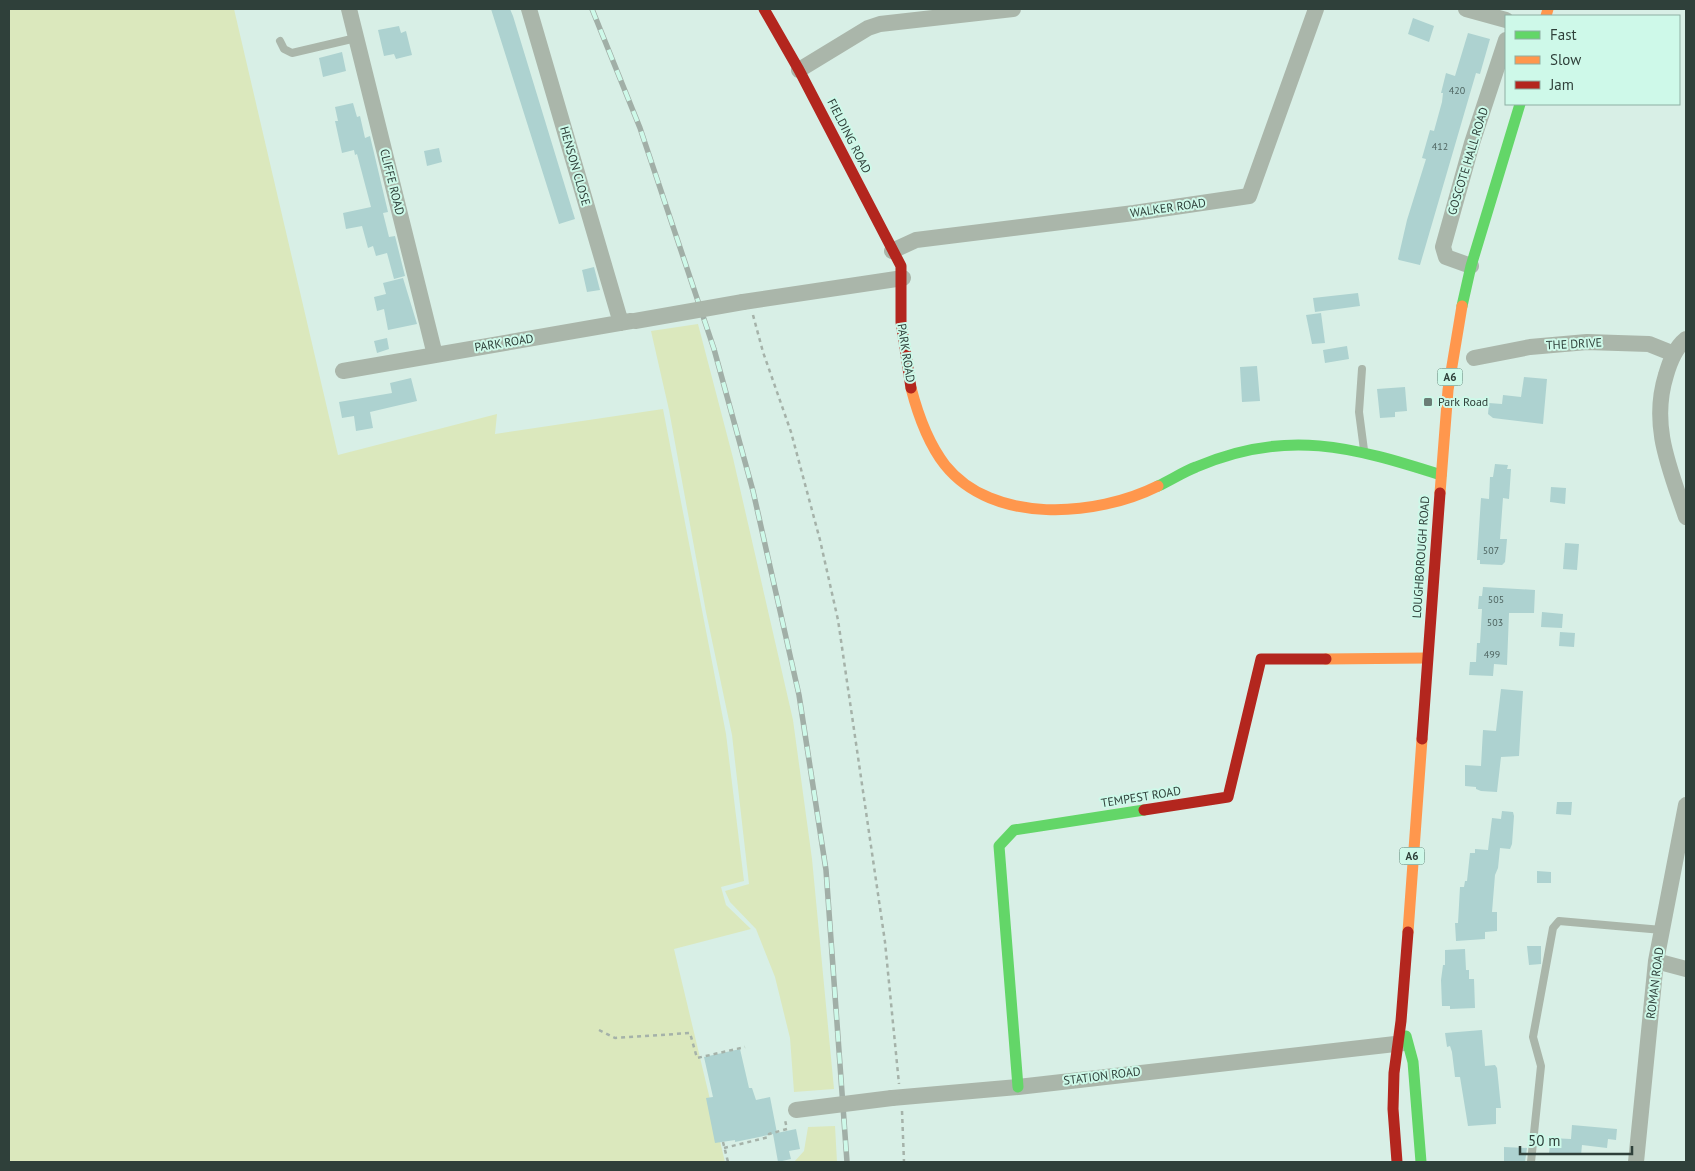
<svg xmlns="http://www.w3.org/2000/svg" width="1695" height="1171" font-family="'PT Sans',sans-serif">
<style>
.green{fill:#dbe8bd}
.building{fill:#add2d0}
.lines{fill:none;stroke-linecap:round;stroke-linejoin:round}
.path{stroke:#a5b2a9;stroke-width:2.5;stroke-dasharray:4 4;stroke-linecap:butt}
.lane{stroke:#aab6aa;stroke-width:8}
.street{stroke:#aab6aa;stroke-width:16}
.fast{stroke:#63d668;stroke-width:11}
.slow{stroke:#ff974d;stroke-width:11}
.jam{stroke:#b3261e;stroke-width:11}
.rail-casing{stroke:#a1afa7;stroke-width:5.5}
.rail{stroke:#cef9e9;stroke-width:4;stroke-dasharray:11;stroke-linecap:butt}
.street-bridge{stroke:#aab6aa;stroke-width:16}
.poi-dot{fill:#6a7d76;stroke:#cef9e9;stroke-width:2}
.labels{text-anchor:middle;stroke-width:4;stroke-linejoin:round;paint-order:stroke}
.number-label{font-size:10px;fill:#4e6460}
.shield{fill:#cef9e9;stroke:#5f786e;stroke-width:1}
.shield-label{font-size:11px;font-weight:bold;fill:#2f403a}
.street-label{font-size:12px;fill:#2f403a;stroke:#cef9e9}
.poi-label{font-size:12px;fill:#2f403a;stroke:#cef9e9;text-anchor:start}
</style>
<rect width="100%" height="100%" fill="#d8efe6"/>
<path class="green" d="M9,9h225l104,446 159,-41 -2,20 168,-25 63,325 18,147 -23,6 5,18 25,24 -77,20 51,213h-716z
M698,324l35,134 60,262 19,139 22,230 -40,3 -4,-54 -15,-61 -19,-48 -26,-27 -5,-11 24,-7 -17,-149 -26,-123 -37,-202 -18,-79z
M835,1126l2,36h-43l10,-11 4,-24z"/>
<path class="building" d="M491,9h19l3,7 62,203 -16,5z
M1413,18l21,8 -5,16 -21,-8z
M399,26l2,7 5,-2 6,24 -16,4 -2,-5 -10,2 -6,-26z
M1468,33l22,6 -10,35 -4,-1 -56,192 -21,-5 -1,-1 9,-39 19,-61 -4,-1 8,-28 4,1 8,-29 1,-9h-2l5,-20 9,3z
M342,52l4,19 -23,6 -4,-19z
M353,103l4,14 3,-1 5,22 5,-2 18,76 -5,1 6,24 6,-1 10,40 -11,3 -7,-26 -11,3 -3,-10 -5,2 -6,-22 -16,3 -3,-16 28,-6 -14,-53 -2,1 -1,-5 -12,3 -7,-32h3l-3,-14z
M439,148l3,14 -15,4 -3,-15z
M594,267l6,23 -13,2 -5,-22z
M403,278l14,46 -29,6 -4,-21 -7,2 -3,-14 12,-3 -3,-11z
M1358,293l2,13 -45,6 -2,-14z
M1321,313l4,30 -13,1 -6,-29z
M387,338l2,11 -12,4 -3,-12z
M1347,346l2,13 -24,4 -2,-13z
M1257,366l3,35 -18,1 -2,-35z
M1524,377l23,2 -4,45 -50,-6 -5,-4 1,-11 13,1 1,-9 18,2z
M411,378l6,23 -47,11 3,16 -17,3 -2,-15 -12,2 -3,-16 53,-9 -2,-10z
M1405,387l2,24 -12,1v5l-15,1 -3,-29z
M1495,464l13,1 -1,4h4l-2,30 -6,-1 -3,41h7l-2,23 -3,3 -22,-1v-4h-3l4,-62 8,1 1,-22h3z
M1551,487l15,1 -1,16 -15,-2z
M1565,543l14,1 -2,26 -14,-1z
M1483,587l52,3 -1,23h-25l-2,52 -13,-1 -1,12 -24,-1 1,-13h6l1,-19h3l2,-34h-4l1,-13h3z
M1542,612l21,2 -1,14 -21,-1z
M1560,632l15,1 -1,14 -15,-1z
M1501,689l22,2 -4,65 -18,1 -4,35 -16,-1 -5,-2v-2l-11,-1v-21l16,1 2,-36 13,1z
M1557,802h15l-1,13 -15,-1z
M1502,811l11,1 1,4 -2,28 -2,5 -10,-1 -2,20 -3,7 -3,37h5v19l-12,1v7l-29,2 -1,-18h3l2,-36h4l1,-6h2l3,-28h5v-4l13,1 4,-32 9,1z
M1537,871l14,1v11h-14z
M1527,946h14v18l-12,1z
M1465,949l1,21h3v9h5l1,29 -25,1v-3h-8l-1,-26 2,-15h2v-15z
M1482,1030l3,36 10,-1 2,3 4,40h-5v16l-28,2 -8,-49h-5l-3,-25 -2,-6 -3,1 -2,-14z
M740,1049l9,39h3l4,12 14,-3 7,36 19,-4 4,20 -11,2 2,8 -13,3 -5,-28 -38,8v-2l-20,3 -9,-45 7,-1 -9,-40z
M1572,1125l45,4 -1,11 -8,-1 -1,9 -25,-3 -1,10 -32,-2 2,-15 20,1z
M1504,1147l23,1 -2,14h-21z"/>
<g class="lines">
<path class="path" d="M753,315l10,37 28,80 29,108 18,80 47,322 14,142
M599,1030l16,8 75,-5 7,25 48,-11
M902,1111l2,51
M723,1142l5,20
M724,1148l45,-11v-3l18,-5 -2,-9"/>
<path class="lane" d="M280,41l4,8 8,4 64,-15
M1362,369l-3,43 5,38
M1531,1162l10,-96 -8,-29 20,-109 6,-7 103,9"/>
<path class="street" d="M349,9l86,346
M529,9l92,314
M1466,9l40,11
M799,70l69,-42 12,-4 133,-15
M892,251l24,-11 218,-27 115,-17 67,-187
M1471,266l-25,-9 -3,-10 29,-104 34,-103
M743,302l160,-24
M1686,339c-11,9 -16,22 -20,36 -16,51 4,94 20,142
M1474,358l56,-11 57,-5 62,2 25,10
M343,371l288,-50
M1656,961l30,8
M892,1098l126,-11 386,-44
M1636,1162l20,-201 30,-156"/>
<path class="fast" d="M1462,306l9,-40 49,-162
M1158,486c13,-6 25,-14 38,-19 90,-39 157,-20 245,8
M1406,1036l7,26 8,100
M1018,1087l-19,-241 15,-16 130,-20"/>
<path class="slow" d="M1546,16l2,-7
M911,388c7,27 17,55 34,77 48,60 151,52 213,21
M1440,493l8,-103 14,-84
M1326,659l101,-1
M1408,932l14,-193"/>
<path class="jam" d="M764,9l35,61 102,196v56l10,66
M1422,739l18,-246
M1144,810l84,-13 33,-138h65
M1397,1162l-4,-53 1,-36 7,-52 7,-89"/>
<defs>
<path id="rail" d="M592,9l48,119 74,221 39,142 46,204 27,175 21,292"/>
</defs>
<use href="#rail" class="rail-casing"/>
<use href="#rail" class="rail"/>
<path class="street-bridge" d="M635,321l108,-19
M796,1110l96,-12"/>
</g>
<rect class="poi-dot" x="1423" y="397" width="10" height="10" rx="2.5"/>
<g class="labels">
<g class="number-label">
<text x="1457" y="94">420</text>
<text x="1440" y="150">412</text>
<text x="1491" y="554">507</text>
<text x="1496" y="603">505</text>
<text x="1495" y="626">503</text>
<text x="1492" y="658">499</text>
</g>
<g class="shield">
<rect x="1437.5" y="368.5" width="25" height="17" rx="4"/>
<rect x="1399.5" y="847.5" width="25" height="17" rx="4"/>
</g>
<g class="shield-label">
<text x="1450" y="381">A6</text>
<text x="1412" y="860">A6</text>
</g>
<g class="street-label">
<text transform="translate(849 136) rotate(63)" y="4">FIELDING ROAD</text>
<text transform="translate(1468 161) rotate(-73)" y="4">GOSCOTE HALL ROAD</text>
<text transform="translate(575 166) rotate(74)" y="4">HENSON CLOSE</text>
<text transform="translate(392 182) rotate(76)" y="4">CLIFFE ROAD</text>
<text transform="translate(1168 208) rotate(-8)" y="4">WALKER ROAD</text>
<text transform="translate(504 343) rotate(-9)" y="4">PARK ROAD</text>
<text transform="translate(1574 344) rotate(-3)" y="4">THE DRIVE</text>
<text transform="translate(906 353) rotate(81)" y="4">PARK ROAD</text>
<text transform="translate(1421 557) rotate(-86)" y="4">LOUGHBOROUGH ROAD</text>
<text transform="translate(1141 797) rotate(-9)" y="4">TEMPEST ROAD</text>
<text transform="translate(1655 983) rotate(-83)" y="4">ROMAN ROAD</text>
<text transform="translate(1102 1076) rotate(-7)" y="4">STATION ROAD</text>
</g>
<g class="poi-label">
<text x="1438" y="406">Park Road</text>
</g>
</g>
<rect width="1695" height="1171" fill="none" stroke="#2f403a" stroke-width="20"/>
<rect x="1505" y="15" width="175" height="90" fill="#cef9e9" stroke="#8eafa3"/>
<rect x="1515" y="31" width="25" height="8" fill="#63d668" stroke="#8eafa3"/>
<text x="1550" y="40" font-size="15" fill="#2f403a">Fast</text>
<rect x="1515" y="56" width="25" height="8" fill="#ff974d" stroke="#8eafa3"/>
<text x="1550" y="65" font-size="15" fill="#2f403a">Slow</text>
<rect x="1515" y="81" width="25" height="8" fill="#b3261e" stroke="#8eafa3"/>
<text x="1550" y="90" font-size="15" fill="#2f403a">Jam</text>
<path d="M1520 1146v8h112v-8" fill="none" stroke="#2f403a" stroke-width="2.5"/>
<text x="1528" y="1146" font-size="15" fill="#2f403a" stroke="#cef9e9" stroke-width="4" paint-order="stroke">50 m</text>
</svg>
